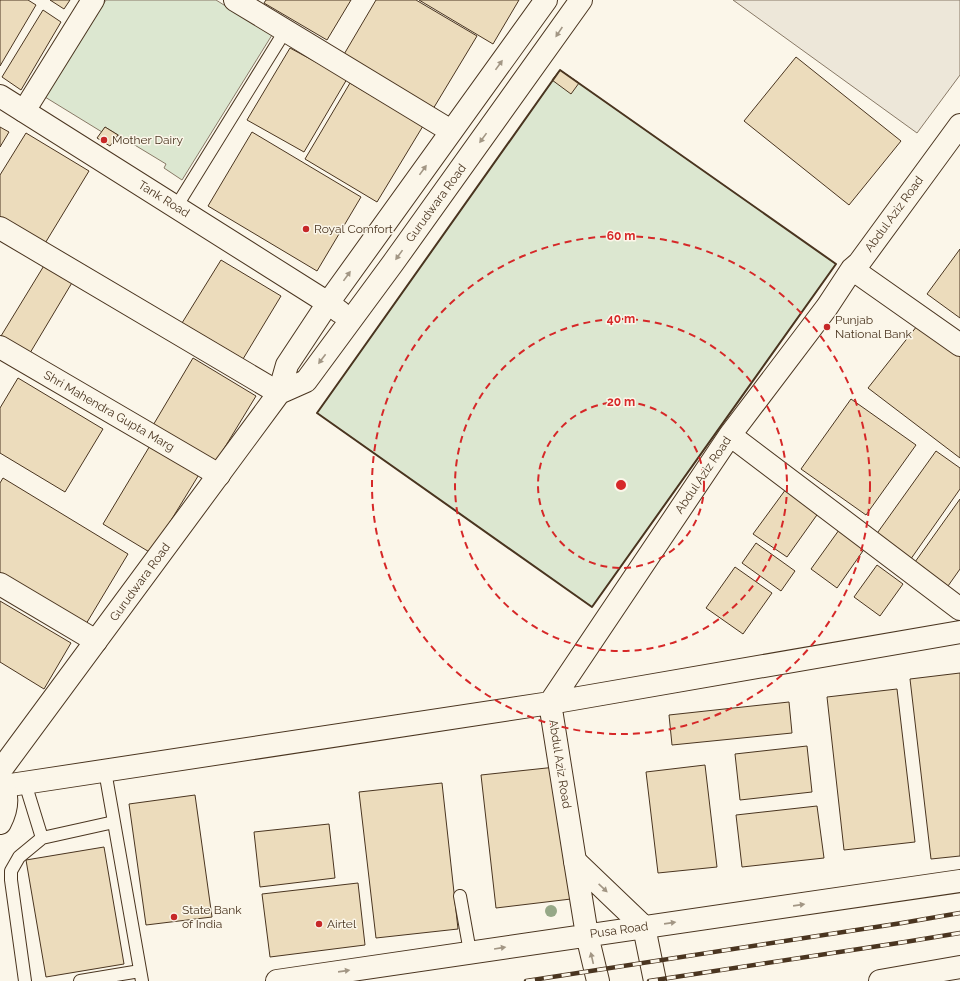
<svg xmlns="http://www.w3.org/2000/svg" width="960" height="981" font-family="Raleway,sans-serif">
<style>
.green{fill:#dce7d0;stroke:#887966}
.parking{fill:#ede7d9;stroke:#887966}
.building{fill:#ecdcbc;stroke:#4a3520}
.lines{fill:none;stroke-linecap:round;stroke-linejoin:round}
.lane-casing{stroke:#4a3520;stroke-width:14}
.street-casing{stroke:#4a3520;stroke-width:24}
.secondary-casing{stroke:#4a3520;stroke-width:24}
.lane{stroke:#fbf6e9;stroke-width:12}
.street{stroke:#fbf6e9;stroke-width:22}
.secondary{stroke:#fbf6e9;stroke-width:22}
.rail-casing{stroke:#4a3520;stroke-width:4.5}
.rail{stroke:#fbf6e9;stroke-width:3;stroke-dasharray:9;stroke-linecap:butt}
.wall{stroke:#4a3520;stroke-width:2}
.tree{fill:#96a887}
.oneway{fill:#a29684}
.ring{fill:none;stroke:#d62828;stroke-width:2;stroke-dasharray:7 5}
.poi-dot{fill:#c62828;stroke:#fbf6e9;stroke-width:1.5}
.labels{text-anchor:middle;stroke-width:3;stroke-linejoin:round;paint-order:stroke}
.poi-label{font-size:12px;fill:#4a3520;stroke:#fbf6e9;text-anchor:start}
.street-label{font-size:12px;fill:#4a3520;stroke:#fbf6e9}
.centre{fill:#d62828;stroke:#fbf6e9;stroke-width:2}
.ring-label{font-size:12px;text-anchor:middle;font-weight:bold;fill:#d62828;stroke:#fbf6e9;stroke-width:3;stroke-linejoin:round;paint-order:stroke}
</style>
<rect width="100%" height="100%" fill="#fbf6e9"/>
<path class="green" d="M106,0h110l56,35 -90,145 -18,-12 2,-4 -61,-37 -3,5 -57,-35z
M560,70l276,194 -244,343 -275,-194z"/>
<path class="parking" d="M733,0h227v75l-43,58z"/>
<path class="building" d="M0,0h28l8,5 -36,61z
M50,0h20l-6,9z
M266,0h85l-24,40 -63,-37z
M376,0h40l61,36 -44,73 -90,-53z
M419,0h100l-26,44z
M43,10l18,12 -40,68 -19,-13z
M290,48l57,31 -43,73 -57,-32z
M796,57l105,84 -52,64 -105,-84z
M560,70l19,13 -8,11 -19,-14z
M350,83l73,43 -46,76 -72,-43z
M0,127l9,5 -9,15z
M105,127l13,8 -8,11 -13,-8z
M252,132l109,65 -44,74 -109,-65z
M26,133l63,38 -45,74 -44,-27v-43z
M960,249v69l-33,-24z
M221,260l60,36 -38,63 -61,-36z
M45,264l28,17 -43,72 -29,-17z
M917,326l43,30v102l-92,-70z
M193,358l63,38 -42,69 -62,-38z
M18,378l85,51 -38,63 -65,-39v-45z
M851,399l65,46 -50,70 -65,-46z
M154,439l49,29 -52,85 -48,-29z
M936,451l24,17v21l-52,74 -35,-24z
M3,478l125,76 -45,75 -83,-50v-96z
M786,489l33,23 -32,45 -34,-23z
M960,499v70l-12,17 -33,-24z
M839,530l26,18 -28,40 -26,-19z
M756,543l39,28 -14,20 -39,-28z
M877,565l26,19 -23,32 -26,-19z
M735,567l37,26 -29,41 -37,-26z
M0,601l71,42 -27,46 -44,-27z
M960,673v183l-29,3 -21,-180z
M897,689l18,153 -71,8 -17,-153z
M789,702l3,31 -120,12 -3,-30z
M807,746l5,46 -72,8 -5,-46z
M705,765l12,102 -59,6 -12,-101z
M556,767l15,132 -75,9 -15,-133z
M442,783l16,146 -82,9 -17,-146z
M195,795l17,122 -66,8 -17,-121z
M817,806l7,52 -82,9 -6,-52z
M329,824l6,54 -75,9 -6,-55z
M104,847l20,117 -78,13 -20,-117z
M358,883l7,62 -95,12 -8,-63z"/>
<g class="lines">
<defs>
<path id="lane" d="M176,207l109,-176
M105,771l37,210
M25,783l17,55
M460,896l10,56
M25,981l-14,-101v-9l8,-14 23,-19 72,-16
M80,981l60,-10"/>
<path id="street" d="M235,0l216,131
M24,111l69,-111
M0,228l279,165
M852,269l108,76
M0,347l219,128
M730,435l230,174
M0,584l96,57
M4,786l546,-83 410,-71
M575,861l-25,-158 180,-268 97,-128 25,-38 7,-6 101,-138"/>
<path id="secondary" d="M0,96l328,207 12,9
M279,393l27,-12 87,-118 188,-263
M0,771l279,-378 8,-28 41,-62 218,-303
M0,779c9,15 8,29 0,44
M575,861l69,66 11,54
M575,861l12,74 11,46
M277,981l683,-100
M880,981l80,-14"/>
</defs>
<use href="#lane" class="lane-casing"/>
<use href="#street" class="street-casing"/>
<use href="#secondary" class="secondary-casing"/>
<use href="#lane" class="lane"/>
<use href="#street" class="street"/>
<use href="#secondary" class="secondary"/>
<defs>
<path id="rail" d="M526,981l376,-58 58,-10
M649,981l256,-39 55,-9"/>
</defs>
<use href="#rail" class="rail-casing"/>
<use href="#rail" class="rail"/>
<path class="wall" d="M560,70l276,194 -244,343 -275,-194z"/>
</g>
<circle class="tree" cx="551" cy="911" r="6"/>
<defs><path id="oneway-solid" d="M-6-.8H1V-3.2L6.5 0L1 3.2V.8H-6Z"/></defs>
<g class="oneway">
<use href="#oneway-solid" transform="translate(559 32) rotate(124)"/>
<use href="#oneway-solid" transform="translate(499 65) rotate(-54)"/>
<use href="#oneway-solid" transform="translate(483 138) rotate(126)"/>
<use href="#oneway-solid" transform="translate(423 170) rotate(-54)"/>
<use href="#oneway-solid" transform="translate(399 255) rotate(126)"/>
<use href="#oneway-solid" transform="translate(347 276) rotate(-54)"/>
<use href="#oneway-solid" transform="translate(322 359) rotate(127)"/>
<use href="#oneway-solid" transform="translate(603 888) rotate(43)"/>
<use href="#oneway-solid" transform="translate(799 905) rotate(-8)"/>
<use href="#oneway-solid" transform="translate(670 923) rotate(-8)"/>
<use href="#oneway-solid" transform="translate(500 948) rotate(-9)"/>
<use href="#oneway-solid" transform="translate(592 958) rotate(-103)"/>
<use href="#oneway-solid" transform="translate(344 971) rotate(-8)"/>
</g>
<g class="ring">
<circle cx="621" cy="485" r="83"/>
<circle cx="621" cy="485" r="166"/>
<circle cx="621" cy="485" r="249"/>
</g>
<g class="poi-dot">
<circle cx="104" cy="140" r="4"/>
<circle cx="306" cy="229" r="4"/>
<circle cx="827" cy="327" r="4"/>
<circle cx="174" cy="917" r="4"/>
<circle cx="319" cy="924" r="4"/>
</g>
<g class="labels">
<g class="poi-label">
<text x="112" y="144">Mother Dairy</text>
<text x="314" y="233">Royal Comfort</text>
<text x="835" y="324">Punjab<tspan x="835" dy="14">National Bank</tspan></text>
<text x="182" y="914">State Bank<tspan x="182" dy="14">of India</tspan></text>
<text x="327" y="928">Airtel</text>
</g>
<g class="street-label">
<text transform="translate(164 199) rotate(32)" y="4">Tank Road</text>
<text transform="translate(436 203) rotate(-54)" y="4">Gurudwara Road</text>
<text transform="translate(894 214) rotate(-54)" y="4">Abdul Aziz Road</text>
<text transform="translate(109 411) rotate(30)" y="4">Shri Mahendra Gupta Marg</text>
<text transform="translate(703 475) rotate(-56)" y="4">Abdul Aziz Road</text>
<text transform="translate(140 582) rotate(-54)" y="4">Gurudwara Road</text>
<text transform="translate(560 764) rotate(81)" y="4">Abdul Aziz Road</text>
<text transform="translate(619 930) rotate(-8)" y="4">Pusa Road</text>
</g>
</g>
<circle cx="621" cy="485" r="6" class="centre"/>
<g class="ring-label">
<text x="621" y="240">60 m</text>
<text x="621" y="323">40 m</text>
<text x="621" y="406">20 m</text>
</g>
</svg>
